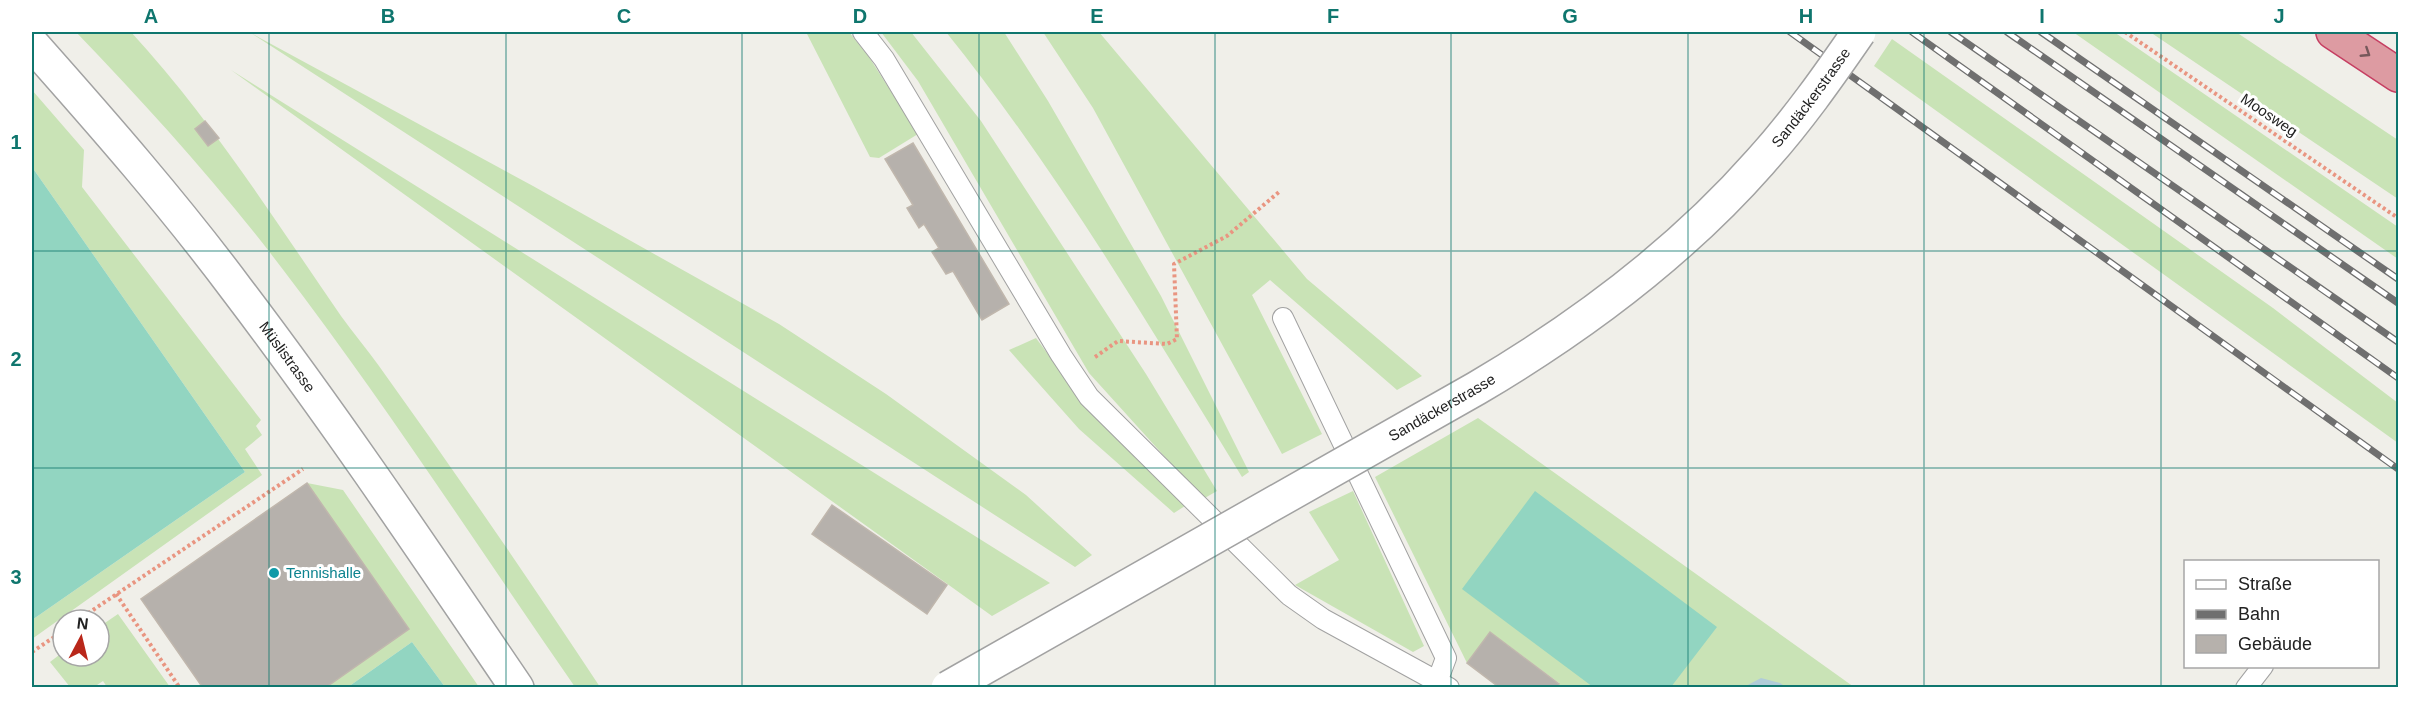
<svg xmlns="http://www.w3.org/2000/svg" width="2430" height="719" font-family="Arial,sans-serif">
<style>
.grass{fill:#c9e3b6}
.pitch{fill:#92d5c1}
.water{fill:#b0ccd8}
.building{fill:#b6b1ac;stroke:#c0b7ad;stroke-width:1.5}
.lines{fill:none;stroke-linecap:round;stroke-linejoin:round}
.service-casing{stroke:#a2a2a2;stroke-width:22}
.minor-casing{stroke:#a2a2a2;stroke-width:36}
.motorway-casing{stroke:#c63f62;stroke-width:36}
.path{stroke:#e99581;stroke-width:4;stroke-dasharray:3 3;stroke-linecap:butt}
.service{stroke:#fff;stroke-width:20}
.minor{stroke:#fff;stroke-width:33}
.motorway{stroke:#dd9ba2;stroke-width:33}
.rail-casing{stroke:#6f6f6f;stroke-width:7}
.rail{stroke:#fff;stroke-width:4.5;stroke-dasharray:14;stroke-linecap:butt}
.tertiary-bridge-casing{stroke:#a2a2a2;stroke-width:36;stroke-linecap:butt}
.tertiary-bridge{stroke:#fff;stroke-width:33}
.oneway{stroke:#76585b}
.grid{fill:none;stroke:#0f766e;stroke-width:1.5;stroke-opacity:0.55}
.culture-dot{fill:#0f9aa8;stroke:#fff;stroke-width:2}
.labels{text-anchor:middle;stroke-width:6;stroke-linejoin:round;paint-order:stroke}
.street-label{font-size:15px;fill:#212121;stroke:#fff}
.culture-label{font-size:15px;fill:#0d838f;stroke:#fff;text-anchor:start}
.neatline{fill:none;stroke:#0f766e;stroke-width:2}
.grid-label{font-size:20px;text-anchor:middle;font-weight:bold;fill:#0f766e}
</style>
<rect width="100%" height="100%" fill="#f0efe9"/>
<path class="grass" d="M76,32h55c80,87 143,187 210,284 12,17 26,33 38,50 76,106 150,213 221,321h-25c-97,-140 -190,-284 -294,-420 -63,-83 -133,-160 -205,-235z
M806,32h43l20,25 49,77 -39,24 -9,-1z
M881,32h30l70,89 165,253 71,117 -14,8 -114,-126 -171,-292z
M946,32h58l44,69 113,195 88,176 -7,5c-93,-152 -185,-307 -296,-445z
M1043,32h56l208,247 115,97 -25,14 -127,-110 -18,15 70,139 -40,20 -189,-346z
M2073,32h41l284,195v32z
M2150,32h86l162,108v59z
M251,33l282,153 246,138 107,70 140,101 66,60 -17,12z
M1892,39l381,269 125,95v40l-524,-377z
M231,70l819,513 -58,33z
M32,90l52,60 -2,37 179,233 -5,6 6,9 -17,14 17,26 -230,164v-19l213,-148 -213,-305z
M1036,338l37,50 112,118 -11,7 -95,-84 -70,-79z
M1478,418l376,269h-298l3,-4 -69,-51 -23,31 -92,-186z
M307,483l36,7 136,197h-34l-33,-45 -64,45h-23l84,-58z
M1353,491l71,155 -11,6 -118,-67 44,-25 -30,-48z
M118,614l52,73h-63l-4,-6 -9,6h-24l-20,-25 13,-10v4h36v-29z"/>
<path class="pitch" d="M32,167l213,305 -213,148z
M1535,491l182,136 -46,60h-78l-131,-98z
M412,642l33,45h-97z"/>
<path class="water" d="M1761,678l19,5 6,4h-42z"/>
<path class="building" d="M205,121l14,17 -11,8 -13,-17z
M913,143l96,161 -27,16 -29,-49 -7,3 -14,-22 7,-4 -15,-24 -5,4 -12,-20 6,-3 -28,-46z
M307,483l102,146 -84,59h-122l-62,-89z
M832,505l115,80 -20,29 -115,-80z
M1490,632l69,52 -3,4h-56l-33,-25z"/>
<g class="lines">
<defs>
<path id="service" d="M863,32l21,27 177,296 28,42 200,198 34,24 126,69
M1283,318l163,340 -9,24
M2246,688l17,-22"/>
<g id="minor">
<path id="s1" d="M32,44c71,80 142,161 206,247 98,129 188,263 279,397"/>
</g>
<path id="motorway" d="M2333,32l65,43"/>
</defs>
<use href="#service" class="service-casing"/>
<use href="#minor" class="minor-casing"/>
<use href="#motorway" class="motorway-casing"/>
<path class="path" d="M2125,32l273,186
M1095,357l23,-16 49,3 10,-5 -3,-75 53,-28 52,-44
M116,594l64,94
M78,620l225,-151
M32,652l31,-21"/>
<use href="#service" class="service"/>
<use href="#minor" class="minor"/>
<use href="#motorway" class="motorway"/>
<defs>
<path id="rail" d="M1790,32l608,437
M1912,32l486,346
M1951,32l447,310
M2007,32l391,271
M2041,32l357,247"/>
</defs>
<use href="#rail" class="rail-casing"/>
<use href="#rail" class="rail"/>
<defs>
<g id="tertiary-bridge">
<path id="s2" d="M948,688l529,-300c105,-62 202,-134 283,-226 37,-41 68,-85 99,-130"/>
</g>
</defs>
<use href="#tertiary-bridge" class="tertiary-bridge-casing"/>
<use href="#tertiary-bridge" class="tertiary-bridge"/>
</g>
<defs><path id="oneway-chevron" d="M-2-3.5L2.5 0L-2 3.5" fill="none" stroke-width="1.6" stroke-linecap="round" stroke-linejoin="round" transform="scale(1.5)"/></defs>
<use class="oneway" href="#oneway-chevron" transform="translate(2366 53) rotate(33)"/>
<path class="grid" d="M269,32v656M506,32v656M742,32v656M979,32v656M1215,32v656M1451,32v656M1688,32v656M1924,32v656M2161,32v656M32,251h2366M32,468h2366"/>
<circle class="culture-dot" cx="274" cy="573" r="6"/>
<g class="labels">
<g class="street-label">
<text dy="5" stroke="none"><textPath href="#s2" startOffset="1054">Sandäckerstrasse</textPath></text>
<text transform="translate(2269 115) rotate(34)" y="5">Moosweg</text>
<text dy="5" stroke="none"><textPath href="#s1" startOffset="404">Müslistrasse</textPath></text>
<text dy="5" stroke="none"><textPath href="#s2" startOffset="568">Sandäckerstrasse</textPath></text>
</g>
<g class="culture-label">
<text x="286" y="578">Tennishalle</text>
</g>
</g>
<rect width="2430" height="719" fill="none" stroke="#ffffff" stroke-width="66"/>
<rect x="2184" y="560" width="195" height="108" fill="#ffffff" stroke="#a6a6a6" stroke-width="1.5"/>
<rect x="2196" y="580" width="30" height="9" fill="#ffffff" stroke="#a6a6a6" stroke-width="1.5"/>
<text x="2238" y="590" font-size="18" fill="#212121">Straße</text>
<rect x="2196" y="610" width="30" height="9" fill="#6f6f6f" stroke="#a6a6a6" stroke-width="1.5"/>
<text x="2238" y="620" font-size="18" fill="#212121">Bahn</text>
<rect x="2196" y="635" width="30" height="18" fill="#b6b1ac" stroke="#a6a6a6" stroke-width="1.5"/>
<text x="2238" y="650" font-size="18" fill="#212121">Gebäude</text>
<g transform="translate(81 638) rotate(7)"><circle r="28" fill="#ffffff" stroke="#a6a6a6" stroke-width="1.5"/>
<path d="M0-4.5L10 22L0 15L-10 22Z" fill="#b9271a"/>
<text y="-9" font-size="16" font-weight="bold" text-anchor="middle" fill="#212121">N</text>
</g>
<rect x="33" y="33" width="2364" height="653" class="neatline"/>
<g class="grid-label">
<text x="151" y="23">A</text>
<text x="388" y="23">B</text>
<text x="624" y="23">C</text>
<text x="860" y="23">D</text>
<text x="1097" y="23">E</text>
<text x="1333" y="23">F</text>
<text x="1570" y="23">G</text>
<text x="1806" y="23">H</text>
<text x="2042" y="23">I</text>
<text x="2279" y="23">J</text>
<text x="16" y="149">1</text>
<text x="16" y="366">2</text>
<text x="16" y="584">3</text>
</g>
</svg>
